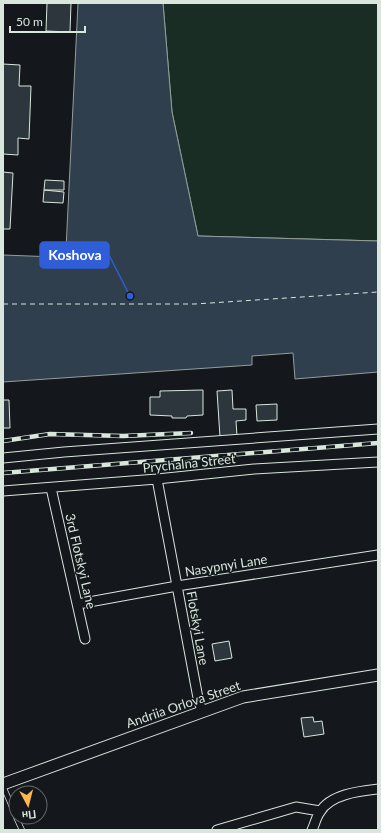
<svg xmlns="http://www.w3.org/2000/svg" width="381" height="833" font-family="Lato,sans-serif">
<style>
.green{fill:#1a2d24;stroke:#939e99}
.water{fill:#2f3f4d;stroke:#939e99}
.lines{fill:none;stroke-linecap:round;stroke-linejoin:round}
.ferry{stroke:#d8e6dc;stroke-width:1;stroke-dasharray:5 4;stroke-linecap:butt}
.building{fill:#2c363c;stroke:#d8e6dc}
.service-casing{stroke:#d8e6dc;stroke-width:6}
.minor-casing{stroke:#d8e6dc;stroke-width:11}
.tertiary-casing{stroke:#d8e6dc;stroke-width:13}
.service{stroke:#14181c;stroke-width:4.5}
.minor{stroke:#14181c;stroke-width:9}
.tertiary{stroke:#14181c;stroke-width:11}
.rail-casing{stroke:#d8e6dc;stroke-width:4.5}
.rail{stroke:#14181c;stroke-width:3;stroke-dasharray:9;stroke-linecap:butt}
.labels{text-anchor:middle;stroke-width:3;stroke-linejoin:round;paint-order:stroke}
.street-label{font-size:13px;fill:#d8e6dc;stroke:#14181c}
.leader{fill:none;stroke:#305dd8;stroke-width:1.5}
.callout-dot{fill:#305dd8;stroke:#14181c;stroke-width:1.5}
.callout{fill:#305dd8;stroke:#305dd8;stroke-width:1.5}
.callout-label{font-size:14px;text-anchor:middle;font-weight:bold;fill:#fff}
</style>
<rect width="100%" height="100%" fill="#14181c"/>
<path class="green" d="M163,3h215v238l-180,-5 -26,-124z"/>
<path class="water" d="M78,3h85l9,109 26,124 180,5v131l-83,7 -2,-26 -41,3v9l-249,17v-127l53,2 5,-2 5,-6z"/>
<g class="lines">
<path class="ferry" d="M3,304h192l183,-12"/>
</g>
<path class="building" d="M47,3h24l-1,29 -24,-1z
M3,64l17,1 -1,21h12l-2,53 -11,-1v17l-15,-1z
M3,172l10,1 -3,56h-7z
M45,180l19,1v9h-20z
M44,190l20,2 -1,11 -20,-1z
M203,390v25l-16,1 -1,2h-14v-2l-22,-1v-18h10v-6z
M232,390l1,19h13v11l-10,1 1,15 -17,1 -3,-46z
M3,400h6l1,28h-7z
M277,404v16l-20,1 -1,-16z
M229,641l3,17 -17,3 -3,-17z
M313,717l1,5 8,-1 2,13 -20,3 -3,-19z"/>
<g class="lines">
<defs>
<path id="service" d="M3,786l13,30
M16,817l6,13"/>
<path id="minor" d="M3,458l61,-6 314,-23
M157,479l41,219 4,13
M51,488l34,151
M3,491l154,-12 97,-10 124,-7
M78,604l99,-18 201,-31
M217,830l79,-23 24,4
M312,830c3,-6 4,-13 8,-18 10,-18 40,-21 58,-23"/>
<path id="tertiary" d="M3,784l240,-87 135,-22"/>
</defs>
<use href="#service" class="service-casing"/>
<use href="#minor" class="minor-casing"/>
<use href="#tertiary" class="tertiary-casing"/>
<use href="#service" class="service"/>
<use href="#minor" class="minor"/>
<use href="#tertiary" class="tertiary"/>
<defs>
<path id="rail" d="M3,441l47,-7 73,2 68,-3
M3,473l375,-30"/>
</defs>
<use href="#rail" class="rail-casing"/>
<use href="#rail" class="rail"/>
</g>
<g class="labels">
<g class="street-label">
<text transform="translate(189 463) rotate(-6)" y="5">Prychalna Street</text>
<text transform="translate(81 561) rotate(77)" y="5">3rd Flotskyi Lane</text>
<text transform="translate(226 565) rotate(-9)" y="5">Nasypnyi Lane</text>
<text transform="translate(198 628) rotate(80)" y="5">Flotskyi Lane</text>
<text transform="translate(183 704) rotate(-19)" y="5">Andriia Orlova Street</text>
</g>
</g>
<path class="leader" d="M130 296L109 255"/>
<circle class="callout-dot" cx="130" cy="296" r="4"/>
<rect class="callout" x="40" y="242" width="69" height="26" rx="4"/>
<g class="callout-label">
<text x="75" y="260">Koshova</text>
</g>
<rect width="381" height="833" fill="none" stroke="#d8e6dc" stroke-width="8"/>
<g transform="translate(28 805) rotate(173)"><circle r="19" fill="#14181c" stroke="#626a69"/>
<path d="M0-3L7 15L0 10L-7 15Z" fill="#ffb74d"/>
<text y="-6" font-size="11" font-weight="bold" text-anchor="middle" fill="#d8e6dc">Пн</text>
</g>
<path d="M10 26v6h75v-6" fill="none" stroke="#d8e6dc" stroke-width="2"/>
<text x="16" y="26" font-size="12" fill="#d8e6dc" stroke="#14181c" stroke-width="3" paint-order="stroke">50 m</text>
</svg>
